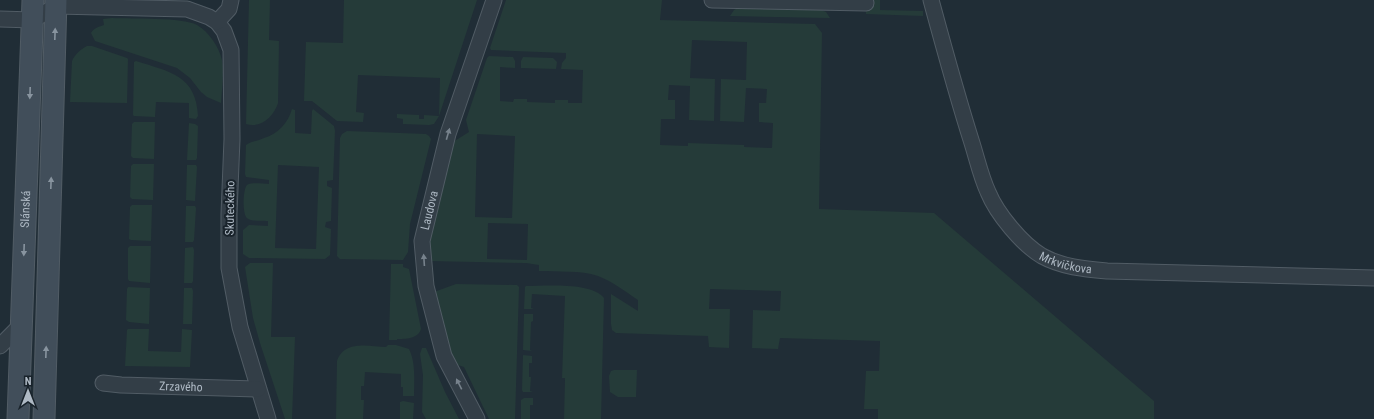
<svg xmlns="http://www.w3.org/2000/svg" width="1374" height="419" font-family="'Roboto Condensed',sans-serif">
<style>
.green{fill:#253b39;fill-rule:evenodd}
.lines{fill:none;stroke-linecap:round;stroke-linejoin:round}
.minor-casing{stroke:#515c65;stroke-width:17}
.secondary-casing{stroke:#515c65;stroke-width:23}
.minor{stroke:#333e47;stroke-width:15}
.secondary{stroke:#414e5a;stroke-width:21}
.oneway{fill:#88949f}
.oneway2{fill:#77828c}
.labels{text-anchor:middle;stroke-width:4;stroke-linejoin:round;paint-order:stroke}
.street-label{font-size:12px;fill:#aeb9c4;stroke:#19232b}
</style>
<rect width="100%" height="100%" fill="#202d36"/>
<path class="green" d="M249,0h21l-1,40 10,1 -1,62c-4,13 -17,26 -32,21z
M344,0h133l-38,116 -5,8 -5,1 -26,-1v-5l-6,-1v-4l22,1v4h5v-4l15,1 1,-38 -82,-3 -2,37 8,1 -1,9 -26,-1 -25,-20h-8l2,-59 37,1z
M506,0h156l-2,20 155,4 7,9 -3,176 115,4 220,188v18h-276v-10h-14l2,-38h13l1,-30 -100,-3 -2,11 -26,-1 1,-38 27,1 1,-20 -71,-2 -1,20h21l-1,39 -20,-1 -1,-11 -92,-3 -4,-3 -1,-6v-30l27,17v-11c-12,-8 -26,-19 -40,-24 -18,-6 -40,-4 -59,-5v-6l-13,-2 -97,-2v-18l24,-101 16,-10 -3,-12 21,-62 2,-2 24,1 2,4v7l-15,-1v34l13,1 1,-3h13v3l28,1v-3h13v3h14l1,-33 -22,-1 1,-6 4,-5v-5l-75,-3 -1,-2zM692,40l55,2 -1,38 -25,-1 -1,42 24,1 2,-34 21,1 -1,14h-7v19l14,1 -1,25 -28,-1v-2l-56,-2v3l-28,-1 1,-26h14v-19h-7l1,-15 21,1 -1,34 25,1 1,-42 -25,-1zM477,134l38,2 -3,82 -37,-1zM488,223l40,1 -1,36 -40,-1z
M866,0h14v10l43,1v5l-57,-2z
M741,6l73,1 12,5 4,6 -100,-2 4,-6z
M112,18c20,1 70,-1 85,7 12,7 22,22 25,35 2,13 0,29 -1,43l-14,-6 -6,-5 -11,-14 -13,-10 -82,-27 -4,-8c3,-5 7,-6 13,-8l-1,-6z
M87,46h5l35,12 1,1 -1,44 -57,-1 2,-41c3,-7 9,-12 15,-15z
M523,57l30,1 4,4 -1,7 -35,-1v-7z
M136,61c34,11 60,14 62,55l-2,3 -7,-1v-15l-33,-1 -1,15 -21,-1 -1,-1 1,-53z
M292,109l3,1v23l16,1 1,-23 1,-2 21,17 1,5 -2,49 -6,1v5l5,2 -1,33 -5,1 -1,5 6,2 -1,26 -5,4 -76,-1 -6,-4v-24l6,-5 19,1v-5c-6,-1 -17,1 -21,-3 -5,-4 -4,-29 0,-33 5,-3 16,-1 22,-1v-4l-23,-3 -1,-3 1,-29c6,-4 12,-4 18,-7 14,-4 24,-15 28,-29zM278,165l41,2 -3,82 -41,-1z
M134,122h21l-1,37 -21,-1 -2,-2 1,-32z
M189,123l6,1 3,2 -1,32 -1,2h-9z
M347,131l79,3 3,2 2,3 -21,85 -2,28 -5,8 -63,-1 -3,-3 3,-118 2,-4z
M133,164h21l-1,36 -21,-1 -2,-2 1,-31z
M187,165h9l1,2 -2,34 -9,-1z
M132,205h20l-1,36 -20,-1 -2,-1 1,-32z
M186,206h9l1,2 -2,32 -1,2h-8z
M130,246h21l-1,37 -21,-2 -1,-2v-31z
M193,247l1,3 -1,31 -1,2h-8l1,-35z
M250,263h23l-2,74h24l-3,82h-7l-25,-76 -7,-25 -8,-51z
M391,264h12v3l6,2 12,60c-3,10 -16,10 -24,10v1h-8z
M456,284l61,1 2,2 -4,132h-26l-25,-52 -9,-3 -8,-19 -13,-53z
M526,286c20,0 65,-4 78,12l-3,121h-37l1,-39v-2h-3l3,-82 -33,-2 -1,14 3,1h-10l1,-22z
M128,287l22,1 -1,36 -20,-2 -3,-2 1,-31z
M184,288h8l1,3 -1,33h-9z
M524,314h9v7l-2,1 -1,28 2,1 -9,-1z
M128,329h21l-1,22 33,1 1,-23 10,1 -2,37 -65,-1 2,-36z
M388,345h8l13,4c7,14 5,32 5,47h-11v-9h-2v-13l-36,-2 -1,14h-3v14h3l-1,19h-27l1,-58c7,-21 31,-15 49,-14z
M422,348h4l19,44 14,27h-33l-4,-7 1,-37 -3,-21z
M523,355l9,1v7h-3v14h2l-1,14 3,1h-10l-1,-2z
M614,370h23l-1,27h-18l-8,-5 -1,-16 2,-5z
M524,398h9v7h-3v14h-9v-19z
M403,401l11,2 -1,16h-13v-17z"/>
<g class="lines">
<defs>
<g id="minor">
<path d="M712,0l154,3"/>
<path id="s1" d="M931,0c13,48 26,96 41,143 5,16 9,34 16,49 9,22 34,52 54,64 20,11 42,13 65,15l267,7"/>
<path d="M0,19l33,1 23,-14 131,3 22,8 8,5 7,9 7,19 1,89 -3,75v54l11,59 28,92"/>
<path d="M217,22l12,-13 2,-9"/>
<path d="M0,346l21,-21"/>
<path id="s2" d="M103,383l18,2 137,4"/>
<path id="s3" d="M477,419l-33,-63 -18,-70 -4,-45 26,-107 46,-134"/>
</g>
<g id="secondary">
<path id="s4" d="M18,419l15,-419"/>
<path d="M44,419l12,-419"/>
</g>
</defs>
<use href="#minor" class="minor-casing"/>
<use href="#secondary" class="secondary-casing"/>
<use href="#minor" class="minor"/>
<use href="#secondary" class="secondary"/>
</g>
<defs><path id="oneway-solid" d="M-6-.8H1V-3.2L6.5 0L1 3.2V.8H-6Z"/></defs>
<g class="oneway">
<use href="#oneway-solid" transform="translate(55 34) rotate(-88)"/>
<use href="#oneway-solid" transform="translate(30 93) rotate(92)"/>
<use href="#oneway-solid" transform="translate(51 183) rotate(-88)"/>
<use href="#oneway-solid" transform="translate(24 250) rotate(92)"/>
<use href="#oneway-solid" transform="translate(46 352) rotate(-88)"/>
</g>
<g class="oneway2">
<use href="#oneway-solid" transform="translate(448 134) rotate(-74)"/>
<use href="#oneway-solid" transform="translate(424 260) rotate(-94)"/>
<use href="#oneway-solid" transform="translate(459 384) rotate(-117)"/>
</g>
<g class="labels">
<g class="street-label">
<text transform="translate(230 208) rotate(-89)" y="4">Skuteckého</text>
<text dy="4" stroke="none"><textPath href="#s4" startOffset="210">Slánská</textPath></text>
<text dy="4" stroke="none"><textPath href="#s3" startOffset="220">Laudova</textPath></text>
<text dy="4" stroke="none"><textPath href="#s1" startOffset="310">Mrkvičkova</textPath></text>
<text dy="4" stroke="none"><textPath href="#s2" startOffset="78">Zrzavého</textPath></text>
</g>
</g>
<g transform="translate(28 391)" stroke="#19232b" stroke-width="3" paint-order="stroke">
<path d="M0-3L7 15L0 10L-7 15Z" fill="#aeb9c4"/>
<text y="-6" font-size="11" font-weight="bold" text-anchor="middle" fill="#aeb9c4">N</text>
</g>
</svg>
